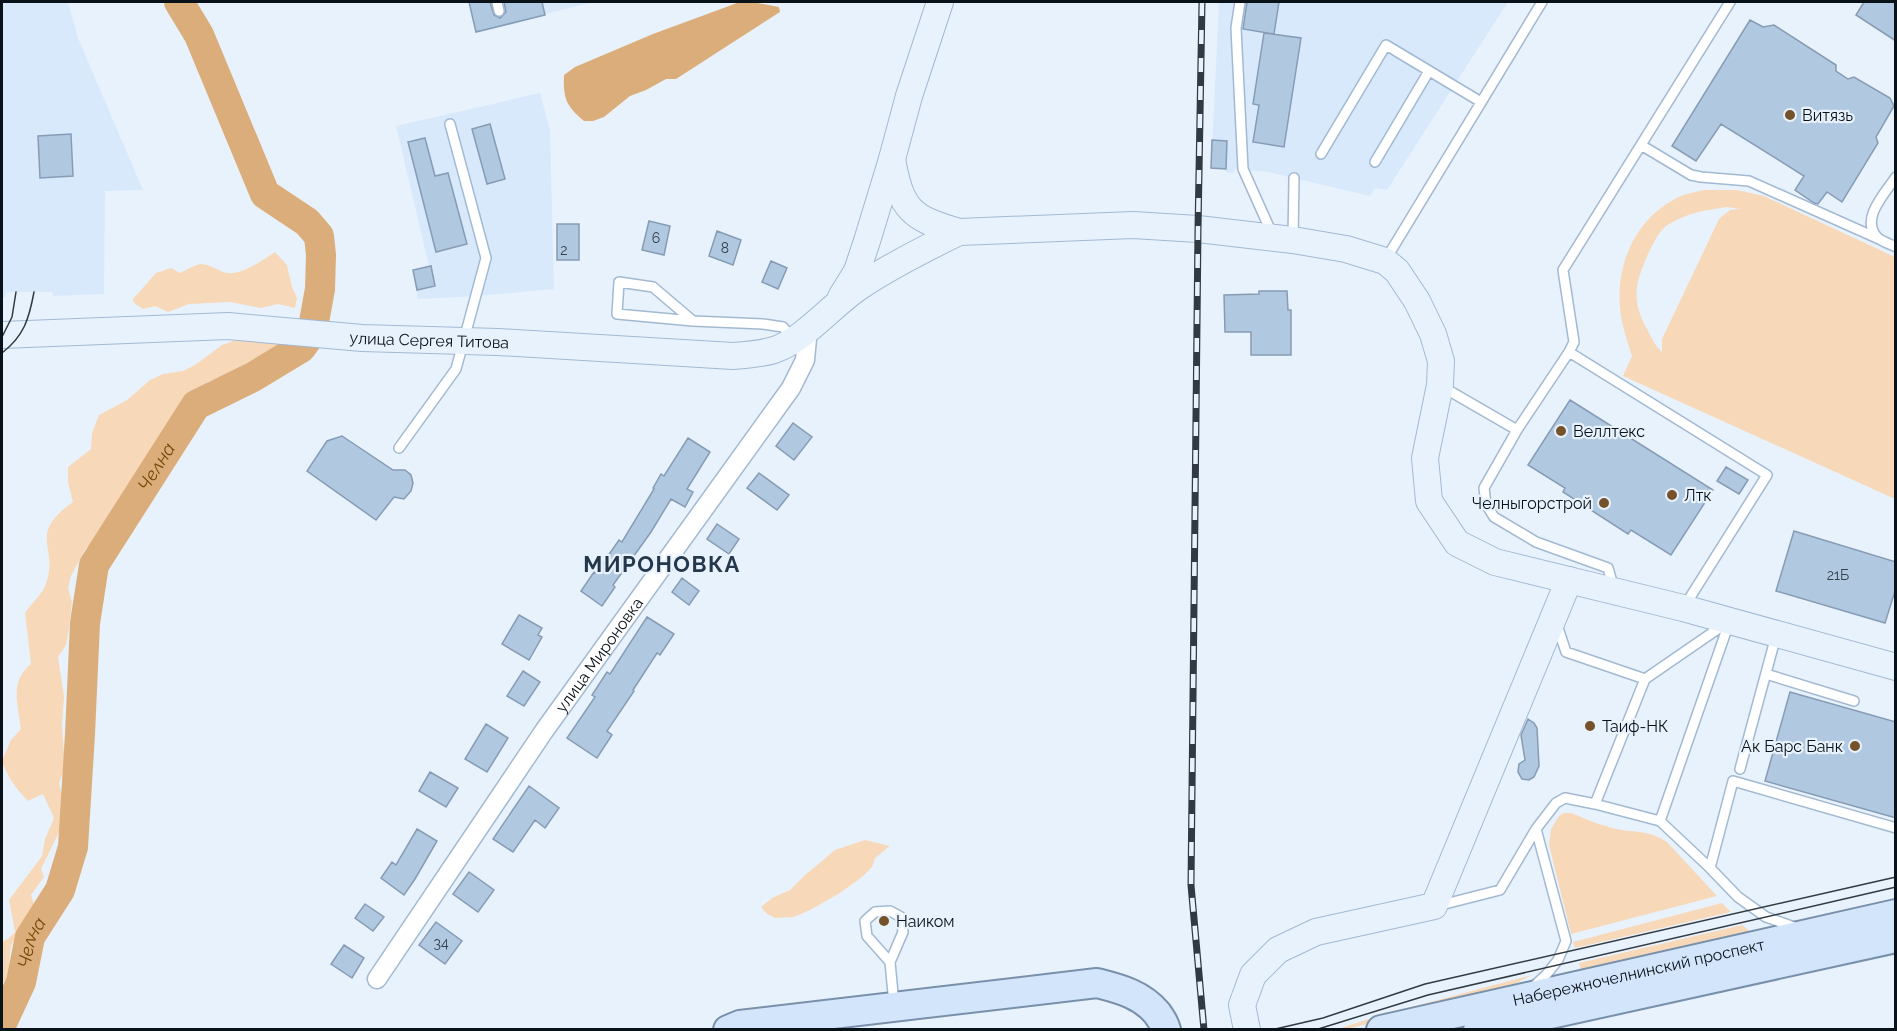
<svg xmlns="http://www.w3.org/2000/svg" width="1897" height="1031" font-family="Raleway,sans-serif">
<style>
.built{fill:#d8e9fc}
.green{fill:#f7d9ba;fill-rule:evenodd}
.water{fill:#dbad7a}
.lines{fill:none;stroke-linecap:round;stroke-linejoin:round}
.river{stroke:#dbad7a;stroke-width:30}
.building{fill:#b1c8e1;stroke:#869cb4;stroke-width:1.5}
.lane-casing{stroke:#a2b9d2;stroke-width:12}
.street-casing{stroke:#a2b9d2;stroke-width:21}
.secondary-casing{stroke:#a2b9d2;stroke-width:28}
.primary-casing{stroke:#7890aa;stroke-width:32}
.lane{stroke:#fff;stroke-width:9}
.street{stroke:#fff;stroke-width:18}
.secondary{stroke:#e8f2fd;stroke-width:26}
.primary{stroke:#d2e5fb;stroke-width:28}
.tram{stroke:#313a42;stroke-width:1.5}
.rail-casing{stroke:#313a42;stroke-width:7}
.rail{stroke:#e8f2fc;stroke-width:4.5;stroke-dasharray:14;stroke-linecap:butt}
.poi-dot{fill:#75522a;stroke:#e8f2fc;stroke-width:2}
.labels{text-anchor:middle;stroke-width:4.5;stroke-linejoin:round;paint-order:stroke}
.number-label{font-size:14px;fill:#333f4b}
.poi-label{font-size:16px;fill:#091119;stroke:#e8f2fc;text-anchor:start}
.street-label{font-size:16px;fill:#091119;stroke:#e8f2fc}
.water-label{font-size:18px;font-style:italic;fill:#734708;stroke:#e8f2fc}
.district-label{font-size:22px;font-weight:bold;letter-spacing:1.5px;fill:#24374b;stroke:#e8f2fc}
</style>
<rect width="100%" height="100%" fill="#e8f2fc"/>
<path class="built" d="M2,2h66l10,36 65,152 -38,1 -1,103 -51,2 -1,-4h-46l-1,5h-3z
M485,2h108l-102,26z
M1219,2h289l-121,188 -12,-2 -5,8 -102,-24 -33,-3 -1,4 -8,-1v-3l-15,-1z
M540,93l10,37 4,159 -77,7 -59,3 -5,-29 16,-4 -33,-140z"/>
<path class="green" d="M1704,190h33l27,6 131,61v242l-272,-123 9,-20c-5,-16 -11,-32 -12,-49 -4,-46 18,-92 61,-111 7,-3 16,-4 23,-6zM1726,207l15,2 -11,1 -11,9 -57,120v13c-7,-6 -11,-15 -15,-23 -16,-29 -12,-45 1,-75 5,-10 11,-24 21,-30 18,-11 37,-14 57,-17z
M275,252l12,13 5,22 5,11 -2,10 -17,-4 -17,4 -31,-6 -41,2 -21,8 -13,-6 -12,3 -9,-6 -1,-4 23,-26 15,-5 9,5c6,-3 14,-8 21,-9 11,0 21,11 32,9 13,-1 31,-14 42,-21z
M272,333l9,12 -9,7 -48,27 -15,2 -10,10 -9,4 -21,37 -38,52 -30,59 -15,5 -15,28 -3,12 4,14 -3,26 -3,17 -8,12 6,39 -2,30 3,41 -6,16 6,24 -4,21 -20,41 3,8 -13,18 5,16c-8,14 -24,24 -26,41 -1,8 0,16 -1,24l-7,8v-42l7,-4 6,-6 -6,-32 33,-44 3,-17 9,-21 -11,-24 -15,7c-12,-12 -20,-23 -26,-40l9,-21 10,-11c-3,-25 -12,-47 10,-65l-6,-51c5,-8 17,-19 20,-27 16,-39 -20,-50 28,-84l-5,-19v-16l23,-18 1,-16 7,-18 28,-15 23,-20 13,-6 20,-3 12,-6 27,-20 29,-10z
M1564,813h7c15,6 31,13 46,16 20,4 32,1 50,13l50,54 -146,38 -22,-89 2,-16 8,-13z
M865,840l25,6 -15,12 -3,9 -10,10 -22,16 -30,17 -16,7 -19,1 -8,-4 -6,-7 11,-9 18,-8 14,-14 31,-26z
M1722,903l9,9 -156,36 -2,-6z
M1742,925l10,8 -170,40 -3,-10z
M1532,975l-35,18 -150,36 -12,1 46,-15z"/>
<path class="water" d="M752,2l27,5 1,5 -104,67h-10l-20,11 -16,6 -26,21 -11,4h-9c-18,-15 -21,-23 -20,-46l11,-8 78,-33 84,-31z"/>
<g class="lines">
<path class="river" id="s1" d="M2,1023l19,-41 9,-45 30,-47 13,-43 7,-113 5,-111 9,-58 102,-160 57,-28 48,-29 11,-15 8,-44 1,-34 -2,-19 -12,-14 -42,-28 -66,-159 -20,-33"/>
</g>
<path class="building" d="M469,2h21l4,13 6,3 6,-6 -2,-10h38l3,13 -69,17z
M1247,2h32l-5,32 -31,-5z
M1864,2h32v39l-40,-26z
M1750,20l13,7 11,-2 62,40v6l12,8 6,-2 36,21 4,8 -18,31 2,6 -36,59 -15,-10 -9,12 -4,-1 -19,-13 9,-14 -83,-52 -25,37 -24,-15z
M1264,33l37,5 -17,109 -31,-5 6,-37 -6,-1z
M490,124l15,55 -18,5 -15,-55z
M71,134l2,42 -33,2 -2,-42z
M425,138l10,38 13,-3 19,71 -31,8 -28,-110z
M1212,140l15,1 -1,28 -15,-1z
M649,221l21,5 -6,29 -22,-5z
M557,224h22v36h-22z
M717,231l24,9 -8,25 -24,-9z
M771,261l16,7 -9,21 -16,-7z
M431,266l4,20 -18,4 -4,-20z
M1259,291h28l1,19h3v45h-40v-23h-26l-1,-37 35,-1z
M1570,400l143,90 -42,65 -40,-25 -3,4 -65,-42 2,-4 -37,-23z
M793,423l19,14 -18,23 -18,-14z
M342,436l51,34h12l6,5 2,8 -2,8 -7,8 -10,-2 -18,23 -69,-49 20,-30z
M688,438l22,14 -23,37 6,3 -8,15 -14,-8 -20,33 -38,53 2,2 -13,19 -21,-15 13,-19 2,1 23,-33 3,2 32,-53 -1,-1 8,-14 3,2z
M1726,467l22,13 -9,14 -22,-13z
M759,473l30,22 -12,15 -30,-22z
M717,524l22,15 -10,15 -22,-15z
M1794,531l102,31v26l-11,35 -109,-32z
M682,578l17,13 -10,14 -17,-13z
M519,615l23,13 -4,7 4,2 -13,23 -27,-16z
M647,617l27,17 -14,21 -3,-2 -24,37 1,1 -27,40 5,4 -15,23 -30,-20 28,-41 -3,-2 15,-23 3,2z
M523,671l17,11 -16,24 -17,-10z
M1790,692l106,30v96l-131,-37z
M1528,719l6,4 3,5 2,38 -5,11 -5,3 -7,-1 -4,-7 1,-8 6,-4 -4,-25z
M486,724l22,14 -21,34 -22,-13z
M430,772l28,16 -12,19 -27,-16z
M529,786l30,22 -14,20 -10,-8 -22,32 -20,-13z
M417,829l20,12 -22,38 -11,16 -23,-17 11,-16 4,3z
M469,872l25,18 -16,22 -25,-18z
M365,904l19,13 -11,14 -18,-13z
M436,922l26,19 -17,23 -26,-19z
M344,945l20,13 -12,20 -21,-14z"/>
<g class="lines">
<defs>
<path id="lane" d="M497,2l2,9
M1240,2l-4,26 7,141 30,67
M1641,145l50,30 10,2 48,4 130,58
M1321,154l65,-109 95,57
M1375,162l54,-91
M1896,177c-11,16 -37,43 -18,61 5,4 12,6 18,9
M1293,238l1,-60
M1386,259l156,-257
M693,321l-76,-7 2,-32 34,5 40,34 70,3 20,3 9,11
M1569,352l198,123 -83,132
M1441,386l76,44
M399,448l57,-79 30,-111 -36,-134
M1614,589l-6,-21 -72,-26 -42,-25 -8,-13 -2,-16 33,-58 52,-78 5,-10 -11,-72 167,-268
M1725,624l-80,55 -50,125 65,17 50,47 28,29 28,20 31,11
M1557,625l9,27 79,27
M1766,674l88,27
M1740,769l36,-133
M1660,821l69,-198
M1710,868l23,-87 163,47
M1437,906l63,-16 36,-61
M890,962l-23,-26 -2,-15 10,-9 15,-1 11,6 2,15 -13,30 4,42
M1534,986l12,-11 12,-15 8,-19 -30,-112 20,-26 9,-5 30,6"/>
<g id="street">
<path id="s2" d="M377,979l167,-248 247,-343 14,-28 3,-32"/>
</g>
<g id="secondary">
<path d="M892,159c9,51 19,59 67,73l174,-7 65,4 95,11 53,9 39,12 12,10 20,30 16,33 8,27 -1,24 -15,73 4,43 28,42 38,19 188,46 213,59"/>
<path d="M841,297l16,-26 10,-30 25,-82 17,-63 31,-94"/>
<path id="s3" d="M2,335l226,-9 134,12 136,4 235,14c14,-1 28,-2 41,-6 30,-10 58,-45 85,-63 31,-21 65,-38 100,-55"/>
<path d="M1247,1030l-5,-25 11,-30 25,-25 38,-18 118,-26 135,-326"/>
</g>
<g id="primary">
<path d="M728,1030l12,-5 357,-42c23,6 44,11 60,30 4,6 7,9 9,17"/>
<path id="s4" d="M1381,1030l515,-116"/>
<path d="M1478,1030l418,-92"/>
</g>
</defs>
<use href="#lane" class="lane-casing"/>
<use href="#street" class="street-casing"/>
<use href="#secondary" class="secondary-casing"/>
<use href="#primary" class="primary-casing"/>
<use href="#lane" class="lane"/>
<use href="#street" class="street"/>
<use href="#secondary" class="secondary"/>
<use href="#primary" class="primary"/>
<path class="tram" d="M2,337l10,-20 4,-25
M2,353c22,-17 27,-34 32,-61
M1271,1030l52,-12 102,-34 471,-107
M1315,1030l113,-35 468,-108"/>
<defs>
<path id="rail" d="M1202,2l-4,227 -7,656 13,145"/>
</defs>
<use href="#rail" class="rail-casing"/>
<use href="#rail" class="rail"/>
</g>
<g class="poi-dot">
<circle cx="1790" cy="115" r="6"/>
<circle cx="1561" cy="431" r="6"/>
<circle cx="1672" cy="495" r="6"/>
<circle cx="1604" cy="503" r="6"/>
<circle cx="1590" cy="726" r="6"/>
<circle cx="1855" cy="746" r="6"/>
<circle cx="884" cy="921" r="6"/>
</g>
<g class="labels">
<g class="number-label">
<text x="656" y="243">6</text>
<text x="725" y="253">8</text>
<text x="564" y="255">2</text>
<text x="1838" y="580">21Б</text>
<text x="441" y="948">34</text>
</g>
<g class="poi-label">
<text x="1802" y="121">Витязь</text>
<text x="1573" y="437">Веллтекс</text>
<text x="1684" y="501">Лтк</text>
<text x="1592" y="509" text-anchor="end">Челныгорстрой</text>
<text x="1602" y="732">Таиф-НК</text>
<text x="1843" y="752" text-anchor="end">Ак Барс Банк</text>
<text x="896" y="927">Наиком</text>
</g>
<g class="street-label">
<text dy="6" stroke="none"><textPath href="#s3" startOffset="428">улица Сергея Титова</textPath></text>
<text dy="6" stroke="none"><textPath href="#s2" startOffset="393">улица Мироновка</textPath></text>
<text dy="6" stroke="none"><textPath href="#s4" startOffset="264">Набережночелнинский проспект</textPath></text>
</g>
<g class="water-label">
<text dy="6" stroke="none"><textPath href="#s1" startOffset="591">Челна</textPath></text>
<text dy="6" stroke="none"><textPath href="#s1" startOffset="86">Челна</textPath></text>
</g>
<g class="district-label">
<text x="662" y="572">МИРОНОВКА</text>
</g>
</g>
<rect width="1897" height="1031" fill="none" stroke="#091119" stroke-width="6"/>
</svg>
